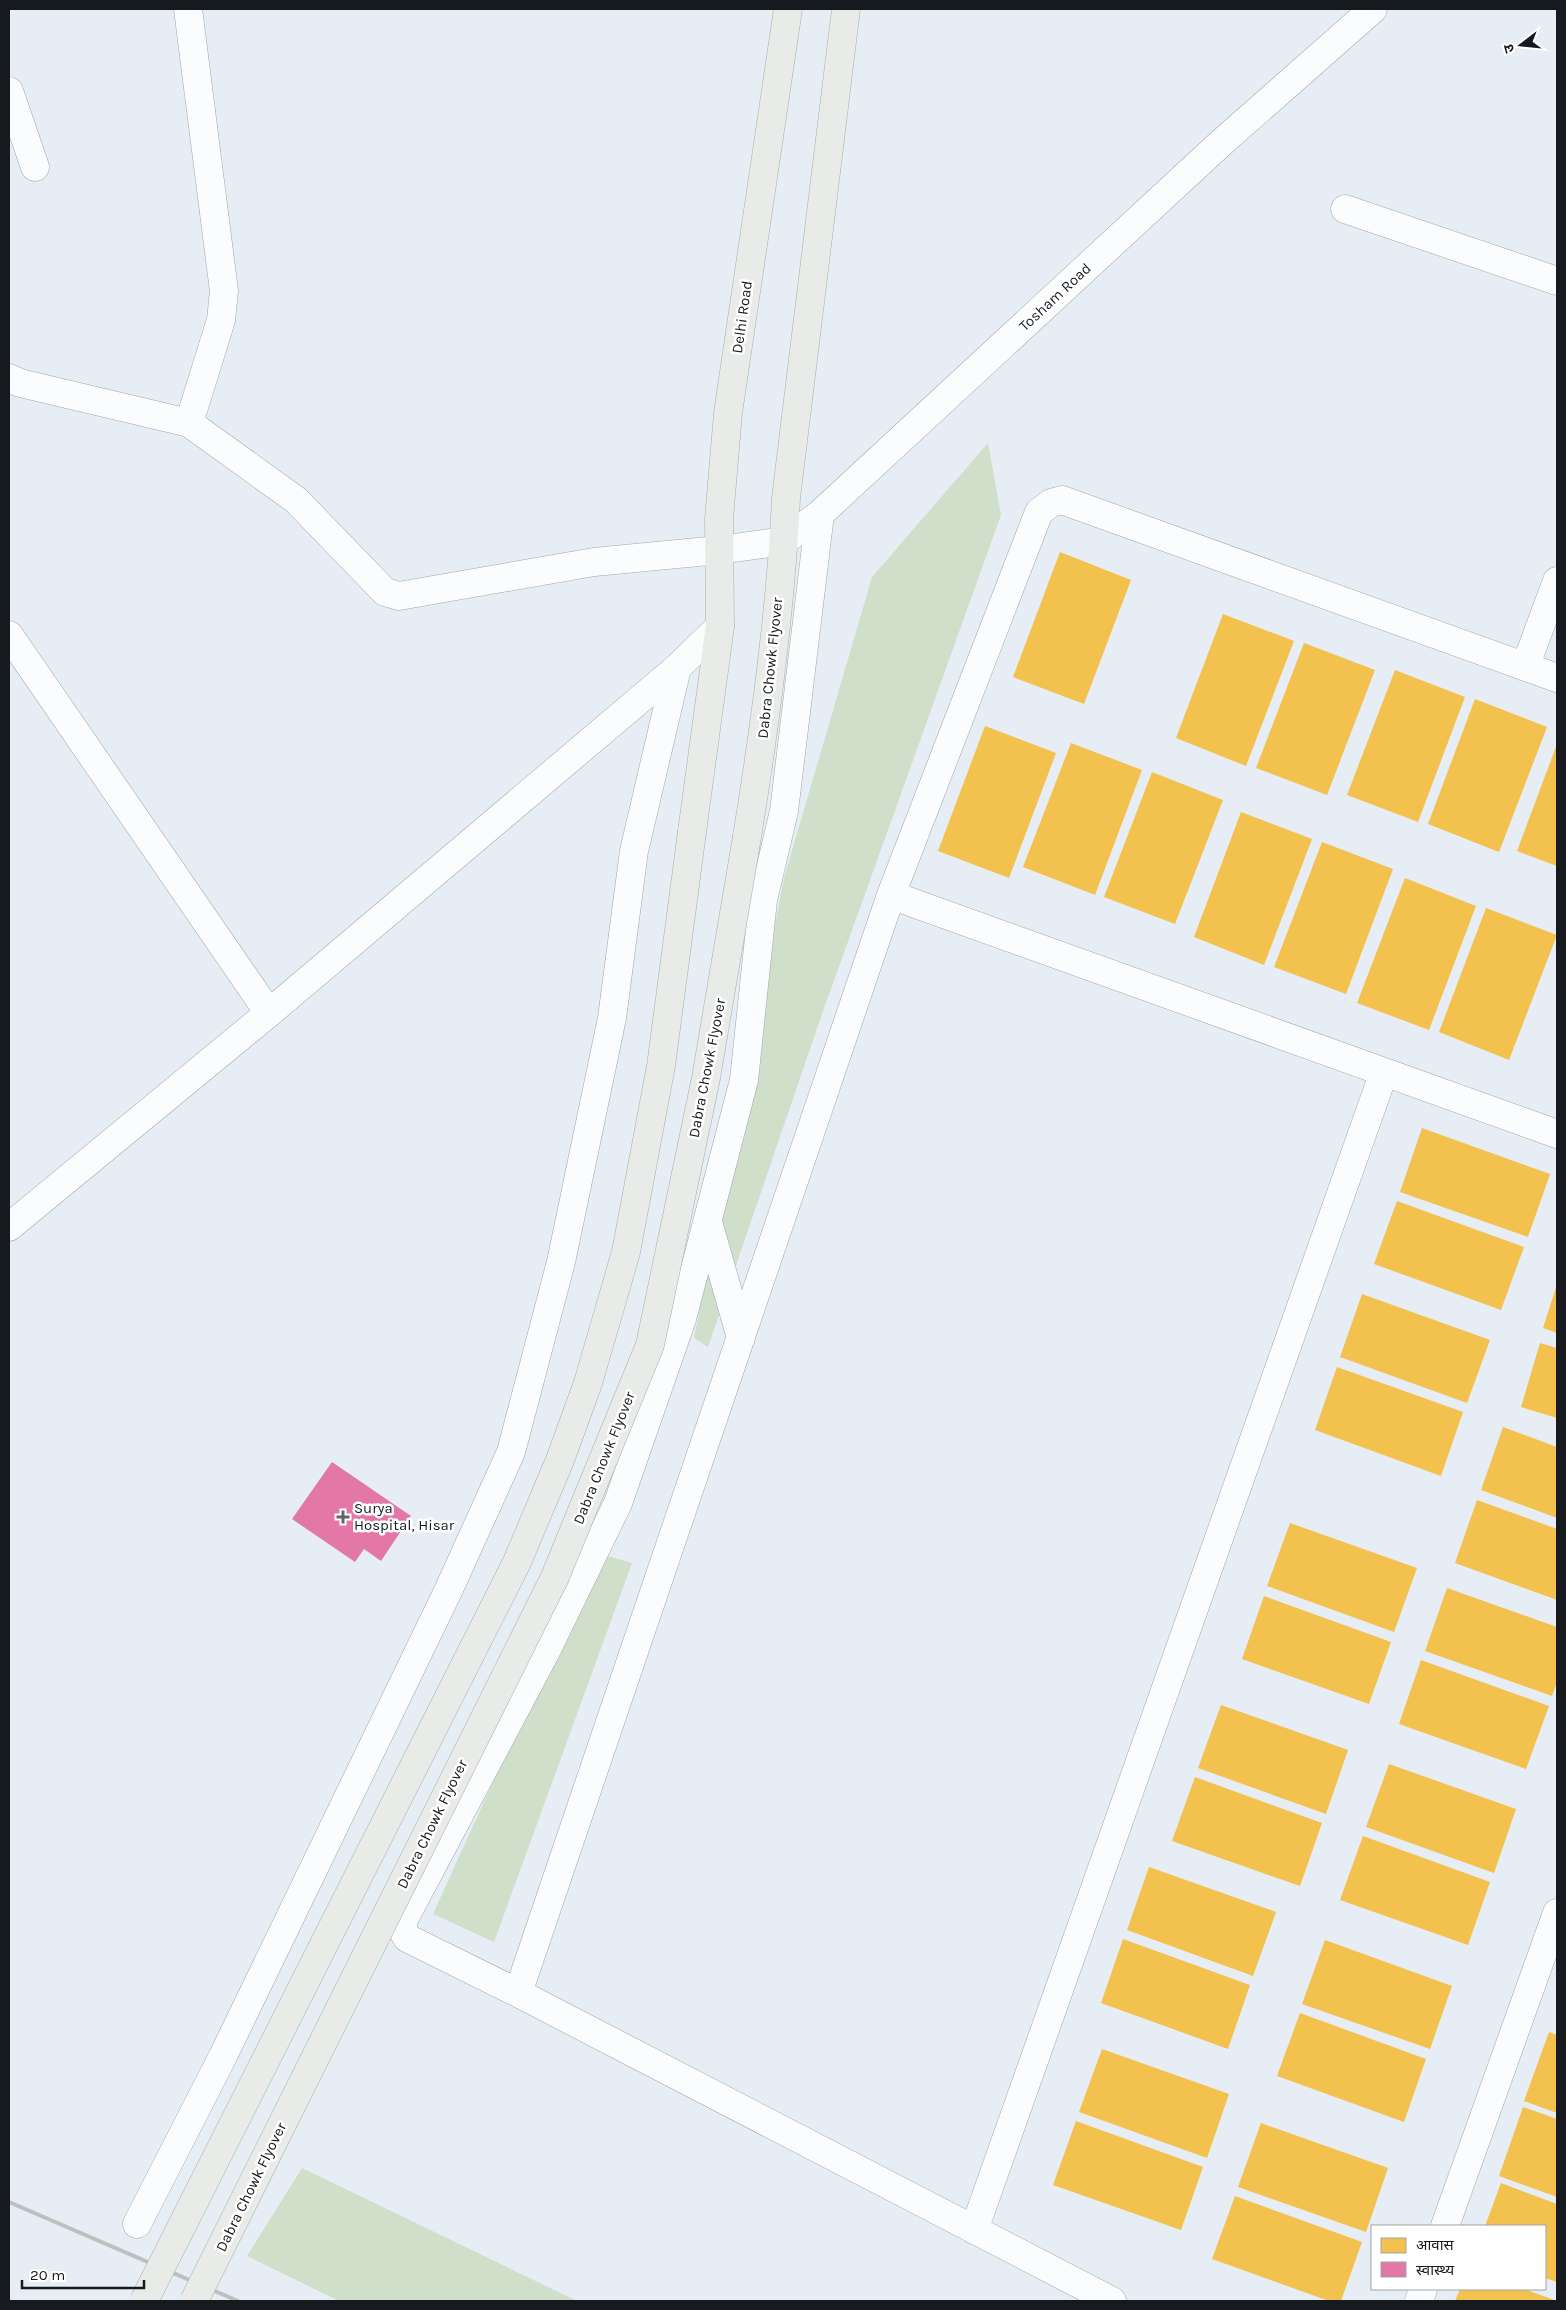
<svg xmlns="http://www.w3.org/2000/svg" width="1566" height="2310" font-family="Karla,'Noto Sans Devanagari',sans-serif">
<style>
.green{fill:#cfdfca}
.homes{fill:#f2c14e}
.health{fill:#e377a8}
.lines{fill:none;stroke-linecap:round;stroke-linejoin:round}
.street-casing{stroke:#a2a6ab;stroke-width:29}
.secondary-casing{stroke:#a2a6ab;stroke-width:29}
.primary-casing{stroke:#a7aeaa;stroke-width:29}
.street{stroke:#fbfcfd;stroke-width:28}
.secondary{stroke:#fbfcfd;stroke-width:28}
.primary{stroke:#e9ebe8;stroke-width:28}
.rail{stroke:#bdbfc1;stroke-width:4}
.primary-bridge-casing{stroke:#a7aeaa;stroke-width:29;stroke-linecap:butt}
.primary-bridge{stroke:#e9ebe8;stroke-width:28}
.poi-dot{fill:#5f6469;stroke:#fff;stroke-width:2}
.labels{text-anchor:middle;stroke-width:5;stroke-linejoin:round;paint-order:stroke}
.street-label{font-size:15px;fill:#161a1e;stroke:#fff}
.poi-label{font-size:15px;fill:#161a1e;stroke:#fff;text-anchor:start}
</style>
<rect width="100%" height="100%" fill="#e7edf4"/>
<path class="green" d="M988,443l13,72 -179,499 -114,333 -14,-9 90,-460 88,-301z
M597,1553l35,10 -138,379 -61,-28z
M302,2168l275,133h-238l-92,-45z"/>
<path class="homes" d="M1060,552l71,28 -47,124 -71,-27z
M1223,614l71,27 -48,125 -70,-28z
M1304,643l71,27 -48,125 -71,-27z
M1395,670l70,27 -47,125 -71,-27z
M1475,699l72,28 -48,125 -71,-28z
M985,726l71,27 -47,125 -71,-27z
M1071,743l71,27 -47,125 -72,-28z
M1557,744v122l-40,-15z
M1152,772l71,28 -48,124 -71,-27z
M1241,812l71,27 -48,126 -70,-28z
M1322,842l71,27 -47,125 -72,-27z
M1405,878l71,28 -47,124 -72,-27z
M1486,908l71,27 -48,125 -70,-28z
M1422,1128l128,46 -22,63 -128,-45z
M1397,1201l127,46 -23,63 -127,-46z
M1557,1284v49l-14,-5z
M1362,1294l128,46 -23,63 -127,-46z
M1540,1343l17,5v70l-36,-11z
M1337,1367l126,45 -22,64 -126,-46z
M1503,1427l54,20v71l-76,-28z
M1477,1500l80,29v71l-102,-37z
M1290,1523l127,45 -23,64 -127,-46z
M1447,1588l110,39v55l-5,14 -127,-45z
M1264,1596l127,46 -22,62 -127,-45z
M1421,1660l128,46 -23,63 -127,-45z
M1221,1705l127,45 -22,64 -128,-46z
M1389,1764l127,45 -22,64 -128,-46z
M1195,1777l127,46 -22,63 -128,-45z
M1363,1836l127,46 -22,63 -128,-45z
M1149,1867l127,45 -23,64 -126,-46z
M1123,1939l127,46 -22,64 -127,-46z
M1325,1940l127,46 -22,63 -128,-45z
M1300,2013l126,46 -22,63 -127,-46z
M1549,2032l8,3v78l-33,-12z
M1102,2049l127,45 -22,64 -128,-46z
M1523,2107l34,12v78l-58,-21z
M1076,2121l127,46 -22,63 -128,-45z
M1261,2123l127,45 -22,64 -128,-45z
M1501,2183l56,21v78l-12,-4v-52h-60z
M1235,2196l127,46 -21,59h-12l-117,-42z
M1460,2289h64l33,12h-102z"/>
<path class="health" d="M332,1462l79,54 -30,45 -17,-12 -9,13 -63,-43z"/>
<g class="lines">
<defs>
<path id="street" d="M188,9l36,282 -3,29 -32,103
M9,91l26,76
M1345,209l212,72
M9,378l11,5 169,40 107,77 89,92 14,4 195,-34 125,-12
M820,514l-36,297 -21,89 -19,180 -62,239 -64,184 -73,150 -142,268v10l4,7 111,55 594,308
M9,635l260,378
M1525,667l32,-86
M891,895l666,239
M708,1222l33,116
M518,1993l373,-1098 148,-383 12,-9 11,-3 495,178
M137,2224l86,-168 226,-467 62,-137 50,-190 51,-244 22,-167 43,-183
M1445,2226l112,-313
M974,2230l410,-1158
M1419,2301l4,-12"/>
<path id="secondary" d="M719,550l65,-9 36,-27 401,-371 152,-134
M9,1227l260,-214 408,-345 43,-42"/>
<path id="primary" d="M692,832l28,-206 -1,-107 9,-106 60,-404
M747,837c18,-111 34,-227 39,-339l60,-489"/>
</defs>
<use href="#street" class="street-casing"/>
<use href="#secondary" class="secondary-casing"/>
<use href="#primary" class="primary-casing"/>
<use href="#street" class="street"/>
<use href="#secondary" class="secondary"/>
<use href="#primary" class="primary"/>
<path class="rail" d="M9,2202l229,99"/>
<defs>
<path id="primary-bridge" d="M144,2301l373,-739 43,-102 28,-77 38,-131 35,-186 31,-234
M194,2301l361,-724 95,-232 56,-267 41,-241"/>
</defs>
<use href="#primary-bridge" class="primary-bridge-casing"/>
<use href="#primary-bridge" class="primary-bridge"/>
</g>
<path class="poi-dot" d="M340.5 1509.5h5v5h5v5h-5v5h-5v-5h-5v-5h5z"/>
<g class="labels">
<g class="street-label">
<text transform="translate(1055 297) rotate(-43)" y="5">Tosham Road</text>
<text transform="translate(742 317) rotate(-82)" y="5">Delhi Road</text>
<text transform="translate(770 668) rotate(-84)" y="5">Dabra Chowk Flyover</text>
<text transform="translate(707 1068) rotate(-79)" y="5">Dabra Chowk Flyover</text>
<text transform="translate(604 1458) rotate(-68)" y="5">Dabra Chowk Flyover</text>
<text transform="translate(432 1824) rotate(-64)" y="5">Dabra Chowk Flyover</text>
<text transform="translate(251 2187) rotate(-64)" y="5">Dabra Chowk Flyover</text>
</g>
<g class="poi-label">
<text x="354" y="1513">Surya<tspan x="354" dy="17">Hospital, Hisar</tspan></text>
</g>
</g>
<rect width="1566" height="2310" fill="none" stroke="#161a1e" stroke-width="20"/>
<rect x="1371" y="2225" width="175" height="65" fill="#ffffff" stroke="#a2a3a5"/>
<rect x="1381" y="2238" width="25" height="15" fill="#f2c14e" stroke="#a2a3a5"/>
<text x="1416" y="2250" font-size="15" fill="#161a1e">आवास</text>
<rect x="1381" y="2262" width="25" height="15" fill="#e377a8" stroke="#a2a3a5"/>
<text x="1416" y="2275" font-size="15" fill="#161a1e">स्वास्थ्य</text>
<g transform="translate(1521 45) rotate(254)" stroke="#ffffff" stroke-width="4" paint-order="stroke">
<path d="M0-4L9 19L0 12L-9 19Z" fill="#161a1e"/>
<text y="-8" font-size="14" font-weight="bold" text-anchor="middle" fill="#161a1e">उ</text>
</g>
<path d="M22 2280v8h122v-8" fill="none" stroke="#161a1e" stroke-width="2.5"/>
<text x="30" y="2280" font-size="15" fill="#161a1e" stroke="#ffffff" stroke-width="4" paint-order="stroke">20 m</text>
</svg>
